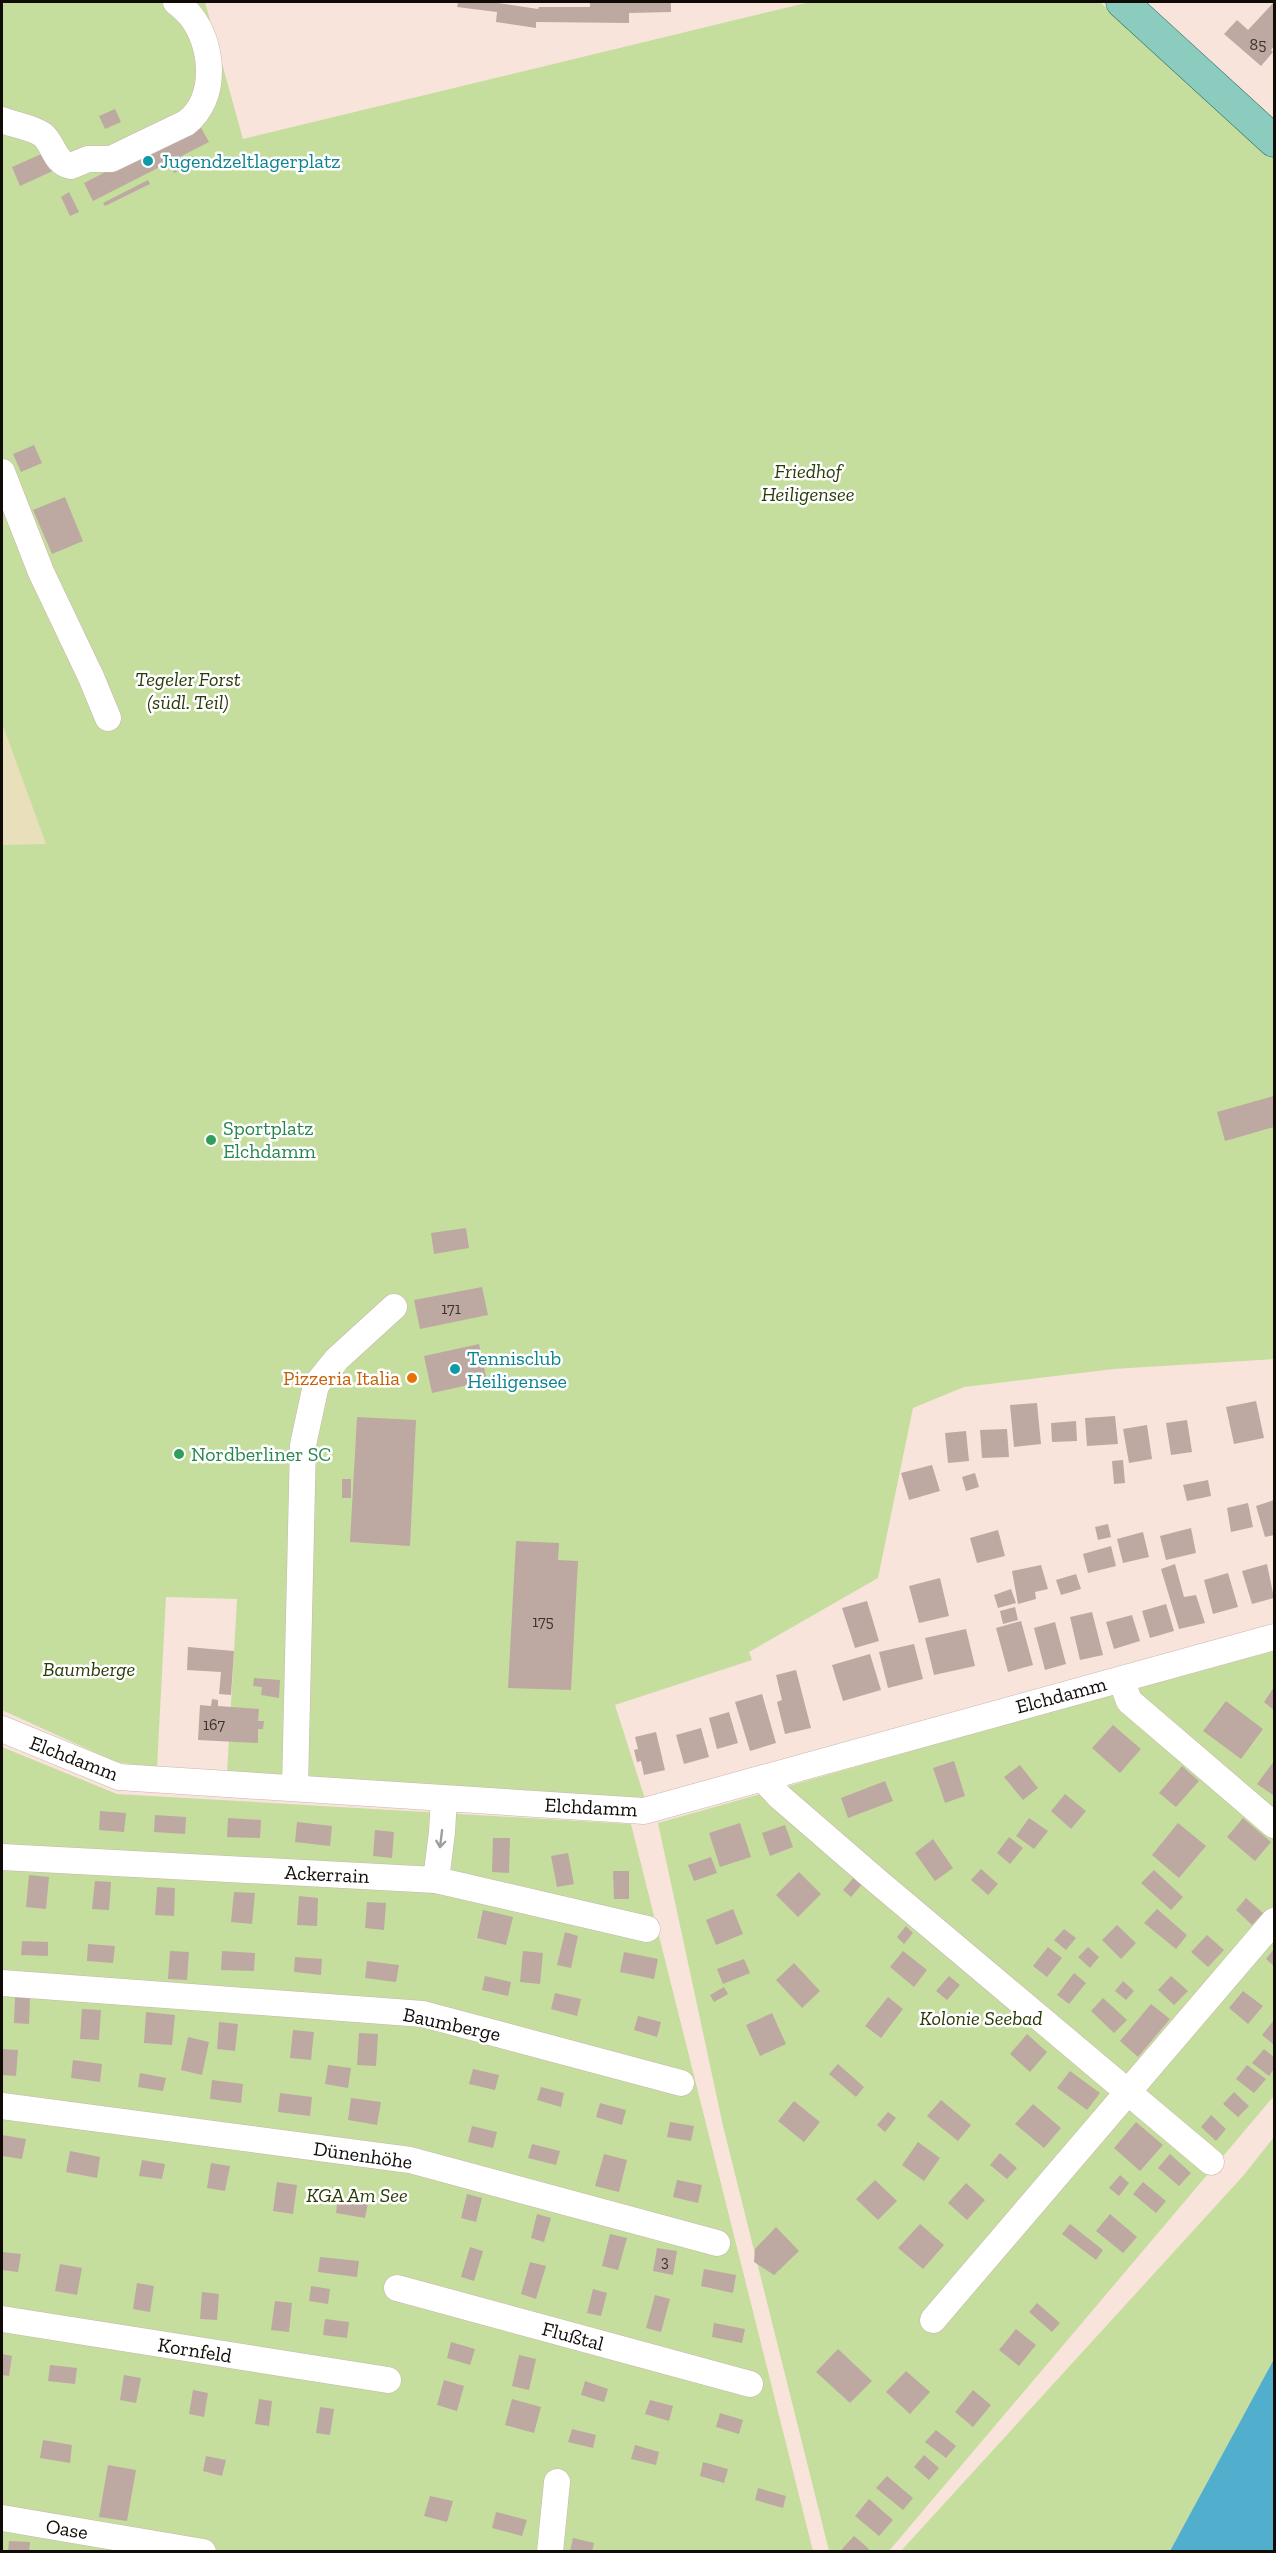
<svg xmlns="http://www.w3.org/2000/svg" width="1276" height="2553" font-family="'Zilla Slab',serif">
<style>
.green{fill:#c5de9e}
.sand{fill:#e9e0bb}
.water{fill:#51aecc}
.building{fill:#bda9a1}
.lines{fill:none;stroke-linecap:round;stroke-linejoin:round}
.minor-casing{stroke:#c9b5ad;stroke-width:27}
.major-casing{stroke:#2f7264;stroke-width:33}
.minor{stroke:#fff;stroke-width:26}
.major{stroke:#8cccbf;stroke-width:32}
.oneway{stroke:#a09d9c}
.culture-dot{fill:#0f9aa8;stroke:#fff;stroke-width:2}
.leisure-dot{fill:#2e9e5b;stroke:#fff;stroke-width:2}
.food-dot{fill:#e8710a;stroke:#fff;stroke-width:2}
.labels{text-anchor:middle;stroke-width:5;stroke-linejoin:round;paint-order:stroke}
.number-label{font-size:16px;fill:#3c322e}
.culture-label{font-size:20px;fill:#0d838f;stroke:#fff;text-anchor:start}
.park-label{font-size:20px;font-style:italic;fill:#2b3b07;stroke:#fff}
.leisure-label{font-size:20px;fill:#27864d;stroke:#fff;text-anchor:start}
.food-label{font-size:20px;fill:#c56008;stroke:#fff;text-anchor:end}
.street-label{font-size:20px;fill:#110b08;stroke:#fff}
</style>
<rect width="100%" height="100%" fill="#f9e4dc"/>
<path class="green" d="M2,2h203l38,137 567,-137h290l174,155v1202l-160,10 -150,18 -51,21 -35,170 -129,74 3,8 -137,45 31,97 -419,-29 10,-174 -71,-2 -9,171 -41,-6 -114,-52z
M1274,1651v445l-385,455h-60l-106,-425 -65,-303 345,-98z
M2,1747l115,47 514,30 182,727h-811z
M1274,2137v222l-104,192 -270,1 343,-376z"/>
<path class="sand" d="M2,723l44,121 -44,1z"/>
<path class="water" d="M1274,2359v192h-104z"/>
<path class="building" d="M458,2h41l-1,1 40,6 1,-2h51v-4l81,-1v10l-42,1v10l-93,-1v6l-40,-6 1,-10 -40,-5z
M1274,2v44l-3,4 2,2 -12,14 -37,-32 13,-14 11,10z
M115,109l6,13 -16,7 -6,-13z
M199,124l10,18 -116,59 -9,-18z
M48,151l9,18 -37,17 -8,-19z
M193,156l3,5 -22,12 -3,-6z
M148,180l2,4 -45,22 -2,-3z
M69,192l10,20 -9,4 -9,-19z
M34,445l8,18 -21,9 -8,-18z
M65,497l18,44 -31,13 -19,-44z
M1274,1096v31l-49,14 -8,-29z
M466,1228l3,20 -35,6 -3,-21z
M482,1287l6,28 -68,14 -6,-29z
M479,1344l8,37 -55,12 -8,-37z
M1256,1401l8,37 -30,6 -8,-37z
M1037,1403l4,41 -27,3 -4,-42z
M1115,1416l3,28 -31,2 -2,-28z
M357,1417l59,3 -6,126 -60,-4z
M1187,1420l5,32 -21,3 -5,-32z
M1076,1421l1,20 -25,1 -1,-19z
M1147,1425l5,34 -23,4 -6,-34z
M1007,1429l2,28 -27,1 -2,-28z
M966,1431l3,30 -21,2 -3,-30z
M1123,1460l2,23 -11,1 -2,-23z
M932,1465l8,26 -31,9 -8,-27z
M975,1473l4,14 -13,4 -4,-14z
M342,1479h9v19h-9z
M1208,1480l3,16 -24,5 -4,-16z
M1274,1500v35l-9,2 -9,-31z
M1248,1503l5,24 -22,5 -4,-24z
M1108,1524l3,13 -13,3 -3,-13z
M1191,1528l5,25 -30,7 -6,-24z
M998,1530l7,26 -28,7 -7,-25z
M1143,1532l6,25 -26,6 -6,-24z
M516,1541l43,2 -1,17 20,1 -7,129 -63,-2z
M1111,1546l5,20 -28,7 -5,-19z
M1175,1564l9,33 12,-2 9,28 -26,6 -18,-60z
M1267,1564l7,34 -22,6 -10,-33z
M1041,1565l7,24 -13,3 1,7 -18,5 -6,-33z
M1228,1573l10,34 -25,7 -9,-34z
M1076,1574l5,15 -20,6 -5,-15z
M940,1578l9,38 -30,7 -10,-37z
M1011,1589l5,14 -18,5 -4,-13z
M867,1601l12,40 -24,7 -13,-40z
M1166,1604l8,27 -24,7 -8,-27z
M1015,1607l3,13 -15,4 -3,-13z
M1092,1612l11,43 -23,5 -10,-43z
M1132,1615l8,26 -26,8 -8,-27z
M1021,1621l12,44 -25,7 -12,-44z
M1055,1622l11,42 -21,6 -11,-42z
M966,1629l9,37 -41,9 -9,-37z
M914,1644l9,35 -35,9 -9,-36z
M188,1647l46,4 -3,44 -12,-1 2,-22 -34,-2z
M870,1654l11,36 -38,11 -11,-36z
M796,1670l15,58 -26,6 -8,-32 5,-2 -6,-25z
M254,1678l26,2 -1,18 -18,-3 1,-8 -9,-1z
M1274,1687v23l-10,-8z
M762,1694l14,49 -26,8 -15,-49z
M212,1699l6,1v6l41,3 -1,12h6l-1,8h-5v14l-60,-3 2,-35 11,1z
M1226,1701l37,28 -22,30 -38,-28z
M729,1712l9,31 -21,6 -8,-31z
M1113,1725l28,24 -21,24 -28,-25z
M701,1728l8,29 -25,7 -8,-29z
M656,1732l9,38 -21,5 -3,-14 -4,1 -3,-12 4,-1 -3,-12z
M954,1761l11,35 -20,7 -12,-35z
M1274,1761v32l-1,2 -16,-11z
M1020,1765l18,23 -15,12 -19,-23z
M1182,1766l17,15 -23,26 -17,-14z
M885,1781l8,20 -45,17 -7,-20z
M1065,1794l21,17 -15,18 -20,-18z
M100,1811l26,2 -2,19 -25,-2z
M155,1815l31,2 -1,17 -31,-2z
M228,1818l33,2 -1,18 -33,-1z
M1029,1818l19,13 -14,18 -18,-13z
M1243,1818l28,24 -16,19 -28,-24z
M297,1822l35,4 -2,20 -35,-4z
M740,1823l11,34 -31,10 -11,-34z
M1178,1823l28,23 -27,32 -27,-23z
M785,1825l8,22 -23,9 -8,-23z
M375,1830l19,2 -2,26 -19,-2z
M1009,1837l14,11 -13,16 -13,-11z
M493,1838h17l-1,35 -17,-1z
M933,1839l20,29 -18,13 -20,-28z
M568,1853l6,31 -17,3 -6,-31z
M711,1857l6,16 -23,8 -6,-16z
M981,1869l17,15 -10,11 -17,-15z
M1154,1870l29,27 -12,13 -30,-27z
M613,1871h16v28h-15z
M799,1872l22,22 -23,23 -22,-22z
M29,1875l20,2 -3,32 -20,-2z
M855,1876l8,7 -12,14 -8,-7z
M95,1881l16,1 -2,28 -17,-1z
M157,1887l18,1 -1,28 -19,-1z
M234,1892l21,1 -3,31 -21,-2z
M299,1896l19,2 -1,28 -20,-1z
M1246,1898l17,15 -11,12 -16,-15z
M367,1902l19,1 -2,27 -19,-2z
M733,1909l10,25 -27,11 -10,-25z
M1157,1909l30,26 -11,14 -32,-26z
M483,1910l30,7 -7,28 -29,-7z
M1117,1925l19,18 -15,16 -19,-19z
M906,1926l7,7 -9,11 -7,-7z
M1064,1929l12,9 -10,12 -12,-10z
M565,1932l13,4 -7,32 -14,-3z
M1207,1935l17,15 -16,17 -17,-15z
M22,1941l26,1v14l-27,-1z
M88,1944l27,2 -2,17 -26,-2z
M1048,1947l14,11 -15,19 -14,-11z
M1088,1947l11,10 -9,11 -12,-11z
M1274,1949v17l-8,-7z
M170,1951l19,1 -2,28 -19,-1z
M222,1951l33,2 -1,18 -33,-1z
M523,1951l20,2 -3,31 -20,-2z
M903,1951l24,19 -13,17 -24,-20z
M624,1952l34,7 -4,20 -34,-7z
M295,1957l27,2 -1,16 -27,-3z
M744,1959l6,14 -27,11 -6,-15z
M367,1961l32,4 -3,17 -31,-4z
M794,1963l26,28 -18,17 -26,-28z
M1074,1973l12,10 -17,21 -12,-9z
M485,1976l26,6 -3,14 -26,-6z
M949,1976l11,9 -13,15 -11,-9z
M1171,1976l17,15 -14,14 -16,-15z
M1123,1981l11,10 -8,9 -11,-9z
M724,1987l4,7 -14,8 -4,-7z
M1243,1991l20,15 -15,18 -19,-16z
M555,1993l26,6 -4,17 -26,-7z
M15,1997l15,1 -1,26 -15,-1z
M888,1997l15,12 -22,29 -16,-12z
M1103,1998l24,22 -13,13 -23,-22z
M1151,2004l19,15 -32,38 -18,-16z
M82,2009l19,1 -2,30 -19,-1z
M146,2012l29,3 -3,30 -28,-2z
M772,2013l14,31 -26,12 -14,-31z
M638,2016l23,6 -4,15 -23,-7z
M1274,2020v25l-12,-10z
M219,2022l19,2 -3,27 -18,-2z
M293,2030l21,2 -3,28 -21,-2z
M359,2033l19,1 -2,32 -19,-1z
M1027,2034l20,18 -17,20 -20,-18z
M188,2037l21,5 -7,33 -21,-5z
M2,2049l16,1 -2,26 -14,-1z
M1264,2049l10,8v12l-5,7 -17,-13z
M73,2060l29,4 -2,18 -29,-4z
M838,2064l26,23 -8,10 -27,-23z
M328,2065l23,3 -3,20 -23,-4z
M1247,2065l19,14 -12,14 -18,-14z
M473,2069l26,6 -4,15 -26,-6z
M1070,2071l30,22 -13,17 -30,-22z
M140,2073l26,5 -3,13 -25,-4z
M212,2080l31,4 -2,19 -31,-4z
M541,2087l23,6 -3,14 -24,-7z
M1234,2092l15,14 -11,11 -15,-13z
M280,2093l32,4 -2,19 -32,-4z
M351,2098l30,4 -4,23 -29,-5z
M941,2100l30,25 -13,16 -31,-25z
M794,2101l26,21 -16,20 -26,-21z
M600,2103l26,7 -4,15 -26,-8z
M1033,2104l28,24 -17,20 -29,-24z
M888,2112l8,6 -11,14 -8,-7z
M1211,2115l15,14 -10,12 -15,-14z
M670,2122l24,4 -3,15 -24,-4z
M1136,2122l27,23 -23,26 -26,-23z
M472,2126l25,6 -4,16 -25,-6z
M2,2135l24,4 -4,20 -20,-3z
M918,2142l22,16 -16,23 -22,-16z
M532,2144l28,7 -4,14 -28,-7z
M70,2151l30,6 -3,21 -31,-6z
M1000,2153l17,15 -10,11 -17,-14z
M604,2154l23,6 -8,32 -24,-6z
M1170,2154l21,19 -12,13 -21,-18z
M142,2160l23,4 -3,15 -23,-3z
M211,2163l19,3 -5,25 -18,-3z
M1120,2175l9,8 -10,13 -10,-8z
M677,2180l25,5 -4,18 -25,-6z
M875,2180l22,21 -19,19 -22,-21z
M277,2182l20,3 -4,29 -20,-3z
M1143,2182l23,19 -10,12 -23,-19z
M966,2183l19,17 -18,20 -19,-17z
M467,2194l15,4 -6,24 -15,-4z
M338,2198l30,5 -3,15 -29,-5z
M537,2214l14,4 -7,24 -13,-4z
M1110,2214l27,23 -14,16 -27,-22z
M920,2224l24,21 -21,24 -25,-21z
M1070,2224l33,26 -7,10 -34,-26z
M776,2227l23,24 -25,24 -20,-13 1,-13z
M610,2234l17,4 -9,32 -16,-4z
M470,2247l13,4 -9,30 -13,-4z
M657,2248l20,3 -4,24 -20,-4z
M2,2252l19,2 -3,18 -16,-2z
M320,2257l39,4 -2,16 -39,-5z
M530,2262l16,4 -10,33 -15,-5z
M60,2264l22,4 -5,27 -22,-4z
M704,2269l32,6 -3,18 -32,-7z
M137,2283l17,3 -4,26 -17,-3z
M311,2286l19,3 -2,15 -19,-3z
M593,2289l14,4 -6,23 -14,-3z
M202,2292l17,2 -2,26 -17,-1z
M655,2295l15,4 -9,33 -15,-4z
M275,2301l17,2 -3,29 -18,-2z
M1037,2303l23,20 -8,9 -23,-20z
M325,2319l24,3 -2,16 -24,-3z
M714,2323l31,6 -3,14 -30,-6z
M1016,2329l20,16 -17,21 -20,-16z
M451,2342l24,7 -5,16 -23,-7z
M838,2349l34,32 -22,22 -34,-31z
M2,2354l10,2 -3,20 -7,-1z
M519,2355l17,4 -7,31 -17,-4z
M50,2365l27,3 -2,16 -27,-3z
M906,2371l24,21 -20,22 -24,-22z
M124,2375l17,3 -5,25 -16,-3z
M444,2380l20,6 -7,25 -20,-6z
M585,2381l23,8 -4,13 -23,-7z
M193,2390l15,3 -4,24 -15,-3z
M973,2390l18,15 -18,22 -18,-15z
M259,2399l13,2 -3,25 -14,-2z
M512,2399l29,8 -7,26 -29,-8z
M650,2400l23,6 -4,15 -24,-7z
M320,2407l14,2 -4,26 -14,-2z
M720,2413l23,7 -4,14 -23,-7z
M572,2429l24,6 -3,13 -25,-6z
M936,2430l20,16 -10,12 -21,-16z
M43,2440l29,5 -2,18 -30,-5z
M635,2445l24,7 -3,13 -25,-6z
M924,2455l15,13 -10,12 -15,-13z
M206,2456l20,4 -4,16 -19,-5z
M703,2462l25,7 -4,14 -24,-7z
M108,2465l28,5 -9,51 -28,-4z
M887,2476l26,22 -10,12 -27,-22z
M758,2488l28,8 -3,12 -28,-8z
M430,2496l23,5 -6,21 -23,-6z
M869,2499l24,21 -14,16 -24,-20z
M496,2512l31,8 -5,16 -30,-8z
M854,2536l15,13 -2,3h-23l-2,-3z
M573,2538l21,5 -2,9 -22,-1z
M9,2541l21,1 -1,10h-21z"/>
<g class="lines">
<defs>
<path id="minor" d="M2,120c12,5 30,7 41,15 11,9 11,28 28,31l17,-7h23l75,-36c32,-24 28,-79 4,-108 -4,-5 -9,-9 -14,-13
M2,472l39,100 50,105 17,41
M1121,1679l8,22 145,124
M2,1729l117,48 525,34 630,-174
M763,1779l17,18 97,84 334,281
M295,1788l8,-343 13,-60 21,-26 57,-52
M2,1857l434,23 211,49
M436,1880l6,-48 2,-34
M2,1983l421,31 258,69
M2,2106l408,54 307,83
M397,2288l353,96
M2,2319l386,61
M933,2320l341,-399
M2,2518l201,34
M550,2552l7,-70"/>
<path id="major" d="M1122,2l152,139"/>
</defs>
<use href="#minor" class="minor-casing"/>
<use href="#major" class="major-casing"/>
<use href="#minor" class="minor"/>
<use href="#major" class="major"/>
</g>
<defs><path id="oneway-shaft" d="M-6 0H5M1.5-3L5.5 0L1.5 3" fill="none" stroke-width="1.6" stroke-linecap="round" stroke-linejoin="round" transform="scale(1.5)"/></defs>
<use class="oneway" href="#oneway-shaft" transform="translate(441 1839) rotate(97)"/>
<g class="culture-dot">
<circle cx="148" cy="161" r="6"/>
<circle cx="455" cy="1369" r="6"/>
</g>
<g class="leisure-dot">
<circle cx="211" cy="1140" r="6"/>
<circle cx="179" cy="1454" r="6"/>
</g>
<circle class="food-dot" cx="412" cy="1378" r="6"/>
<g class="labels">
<g class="number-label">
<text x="1258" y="50">85</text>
<text x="451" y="1314">171</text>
<text x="543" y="1627">175</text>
<text x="214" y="1730">167</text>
<text x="665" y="2267">3</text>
</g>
<g class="culture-label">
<text x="160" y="168">Jugendzeltlagerplatz</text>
<text x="467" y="1365">Tennisclub<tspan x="467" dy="23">Heiligensee</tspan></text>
</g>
<g class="park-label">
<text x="808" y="478">Friedhof<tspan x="808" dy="23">Heiligensee</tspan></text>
<text x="188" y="686">Tegeler Forst<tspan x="188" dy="23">(südl. Teil)</tspan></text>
<text x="89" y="1676">Baumberge</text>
<text x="981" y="2025">Kolonie Seebad</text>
<text x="357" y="2202">KGA Am See</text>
</g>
<g class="leisure-label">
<text x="223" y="1135">Sportplatz<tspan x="223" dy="23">Elchdamm</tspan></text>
<text x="191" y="1461">Nordberliner SC</text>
</g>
<g class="food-label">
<text x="400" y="1385">Pizzeria Italia</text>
</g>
<g class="street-label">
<text transform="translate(1061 1695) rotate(-15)" y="7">Elchdamm</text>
<text transform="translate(74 1758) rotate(21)" y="7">Elchdamm</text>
<text transform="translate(591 1807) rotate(3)" y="7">Elchdamm</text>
<text transform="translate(327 1874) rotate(3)" y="7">Ackerrain</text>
<text transform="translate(452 2024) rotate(12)" y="7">Baumberge</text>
<text transform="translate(363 2155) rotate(8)" y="7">Dünenhöhe</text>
<text transform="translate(573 2336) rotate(15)" y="7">Flußtal</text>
<text transform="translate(195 2350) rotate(9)" y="7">Kornfeld</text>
<text transform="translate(67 2529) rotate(9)" y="7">Oase</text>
</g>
</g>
<rect width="1276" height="2553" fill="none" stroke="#110b08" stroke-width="6"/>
</svg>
